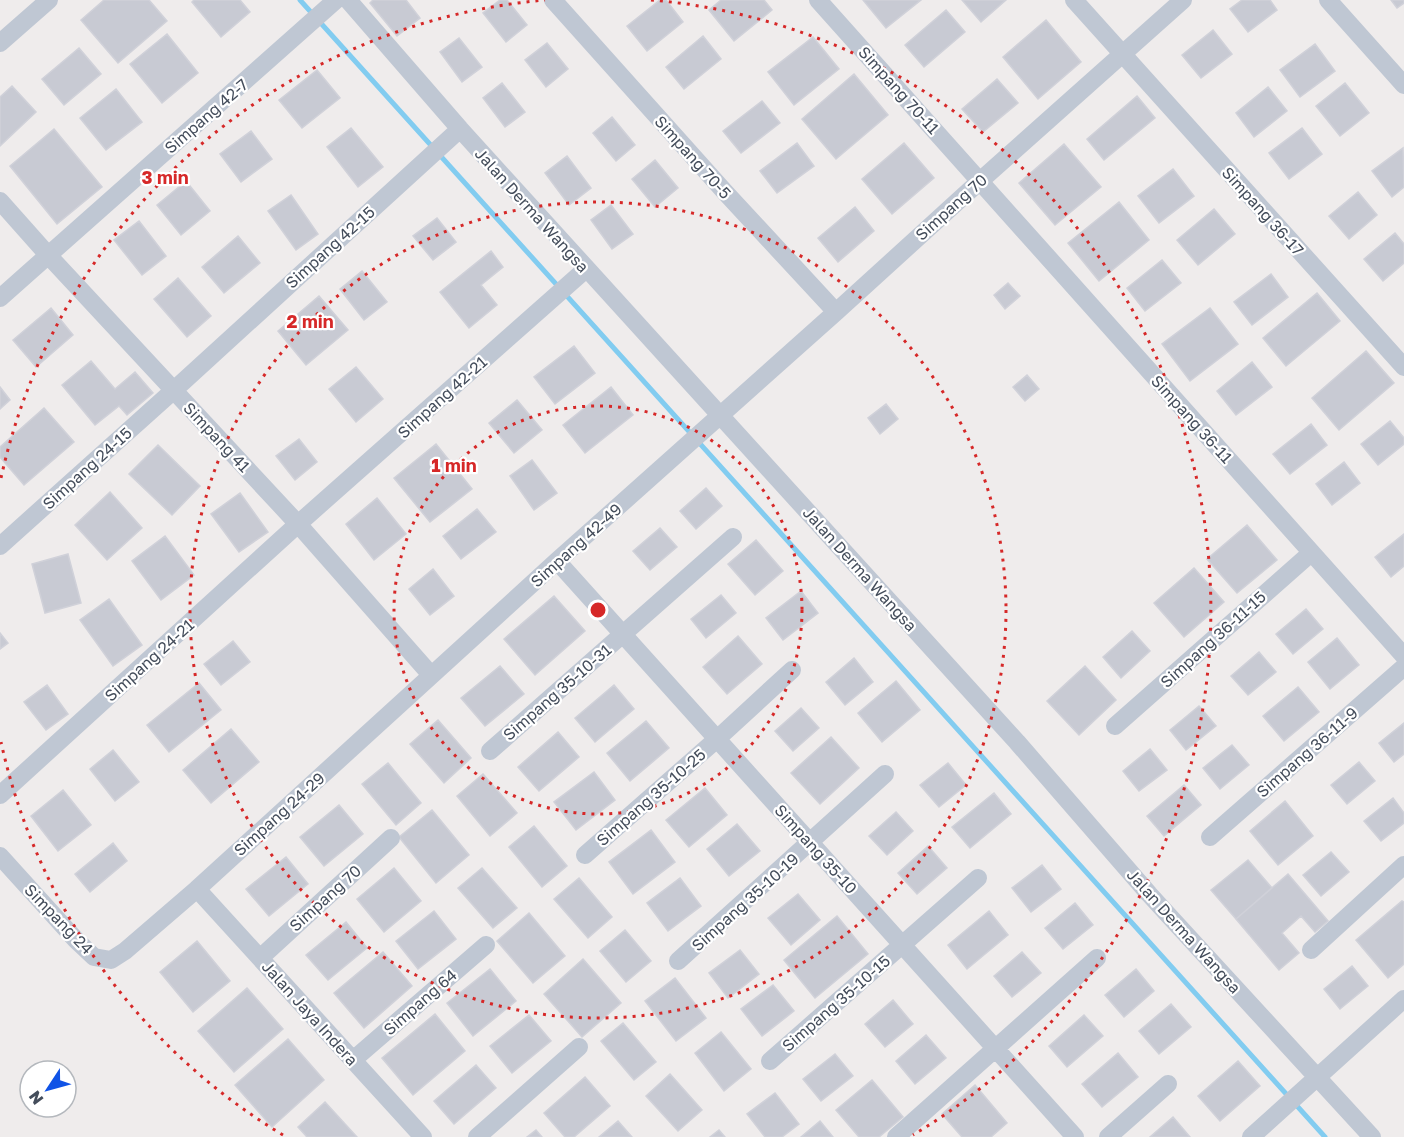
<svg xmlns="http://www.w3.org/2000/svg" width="1404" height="1137" font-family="'Golos Text',sans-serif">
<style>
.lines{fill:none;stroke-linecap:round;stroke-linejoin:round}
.stream{stroke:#82ccf0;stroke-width:5}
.building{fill:#c8cad3;stroke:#d0d1d9;stroke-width:1.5}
.minor{stroke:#bfc7d3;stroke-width:18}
.ring{fill:none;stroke:#d62828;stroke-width:3;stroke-dasharray:3 6}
.labels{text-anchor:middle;stroke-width:4.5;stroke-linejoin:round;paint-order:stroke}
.street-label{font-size:16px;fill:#444d5b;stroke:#fff}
.centre{fill:#d62828;stroke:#fff;stroke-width:3}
.ring-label{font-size:18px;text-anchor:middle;font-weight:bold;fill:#d62828;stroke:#fff;stroke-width:4.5;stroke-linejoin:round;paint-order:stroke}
</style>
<rect width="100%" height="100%" fill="#efecec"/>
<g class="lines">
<path class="stream" d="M300,0l1025,1137"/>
</g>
<path class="building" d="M104,0h45l18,21 -49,42 -37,-43z
M194,0h46l10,12 -29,25 -29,-35z
M373,0h33l14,18 -23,18 -27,-33z
M500,0h7l20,25 -21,17 -23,-29z
M660,0h6l17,22 -36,29 -20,-25z
M721,0h43l8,10 -38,31 -25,-31z
M863,0h58l-35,28z
M962,0h44l-25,22z
M1242,0h28l7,10 -29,22 -18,-23z
M1391,0h13v3l-7,5z
M946,10l19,22 -41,35 -19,-22z
M1046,20l35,42 -43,37 -35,-42z
M1213,30l19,24 -31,24 -19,-23z
M167,34l31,39 -36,30 -32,-39z
M703,36l18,23 -37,30 -18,-22z
M813,37l26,32 -45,36 -26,-33z
M459,38l23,29 -20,15 -22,-30z
M547,43l21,26 -22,18 -21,-27z
M1315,44l20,27 -35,26 -20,-27z
M79,48l22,26 -37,31 -22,-26z
M317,70l23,28 -38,30 -23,-28z
M854,74l34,41 -52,44 -34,-40z
M997,79l21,24 -35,29 -21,-23z
M502,83l23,29 -20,15 -22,-29z
M1345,83l24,30 -29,23 -24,-30z
M12,86l24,26 -36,34v-49z
M1268,87l19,24 -33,26 -18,-24z
M116,89l26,33 -36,28 -26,-32z
M1137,96l18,22 -51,42 -17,-21z
M762,101l18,22 -39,30 -18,-22z
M612,117l23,28 -19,16 -23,-28z
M351,128l32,39 -25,20 -31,-40z
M1302,128l20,26 -33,25 -20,-26z
M54,129l48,58 -45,37 -47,-58z
M251,131l21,28 -31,23 -21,-28z
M797,143l17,23 -37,27 -17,-22z
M904,143l30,35 -42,36 -30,-35z
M1064,144l37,43 -46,38 -36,-42z
M1403,148l1,39 -12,10 -20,-26z
M567,156l24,32 -22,17 -24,-32z
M655,160l23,28 -23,19 -23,-28z
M1173,169l21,27 -35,27 -21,-27z
M186,181l24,30 -29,24 -24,-30z
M1358,192l19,23 -28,24 -20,-23z
M291,195l27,39 -22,16 -28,-39z
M1119,202l30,38 -50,41 -31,-38z
M611,205l22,29 -21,15 -21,-29z
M855,207l19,24 -36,31 -20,-24z
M1214,209l21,25 -37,31 -21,-25z
M437,218l19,24 -23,18 -20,-24z
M139,221l27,35 -24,19 -28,-35z
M1395,233l9,11v19l-21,18 -19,-22z
M238,236l22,27 -36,30 -22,-26z
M491,251l12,16 -22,18 16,20 -28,23 -29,-36z
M1162,260l19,23 -36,28 -18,-23z
M362,271l25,31 -23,18 -24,-31z
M1271,274l17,23 -36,28 -18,-23z
M178,278l33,38 -24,21 -33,-38z
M1008,283l12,13 -15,13 -11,-14z
M1317,293l23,28 -54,45 -23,-28z
M319,296l29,34 -42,35 -28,-34z
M51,308l22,27 -37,32 -23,-27z
M1210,308l28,36 -48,37 -28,-37z
M574,346l21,27 -40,31 -21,-27z
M1366,351l28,32 -55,47 -27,-32z
M91,361l24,28 20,-17 18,21 -26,22 -8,-9 -24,19 -33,-40z
M1252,362l20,25 -36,28 -19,-24z
M356,367l27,32 -27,23 -27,-33z
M1027,375l12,14 -14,12 -12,-14z
M0,387l10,13 -10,9z
M611,387l22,28 -48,38 -22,-28z
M517,400l25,30 -28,23 -25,-30z
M886,404l12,15 -18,15 -12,-16z
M44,408l30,34 -50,43 -24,-28v-10z
M1390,421l14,17v6l-26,21 -17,-21z
M1311,424l16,21 -37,29 -17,-20z
M299,439l18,23 -22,18 -19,-24z
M436,444l36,45 -42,33 -36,-44z
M158,445l42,41 -28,29 -43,-41z
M532,460l25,33 -23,17 -24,-34z
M1344,462l16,21 -28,22 -16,-21z
M706,488l16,18 -26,23 -16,-18z
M110,492l32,36 -35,32 -32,-35z
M240,493l28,39 -29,20 -28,-38z
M377,498l29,36 -32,26 -28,-36z
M477,509l19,23 -35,27 -18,-23z
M1247,525l30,35 -40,33 -30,-34z
M660,528l17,19 -27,23 -17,-19z
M1404,534v32l-13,11 -16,-20z
M165,536l29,39 -33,25 -29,-39z
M756,540l27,31 -28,24 -27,-31z
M68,554l13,49 -36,10 -13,-49z
M1194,568l30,34 -40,35 -30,-34z
M433,569l21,27 -24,19 -21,-26z
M801,591l17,22 -35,27 -17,-22z
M721,595l15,18 -30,25 -15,-19z
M554,596l31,35 -50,44 -31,-36z
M109,599l33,46 -29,21 -33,-46z
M1306,609l17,20 -30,25 -17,-20z
M1132,631l18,20 -29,27 -18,-21z
M0,633l8,10 -8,6z
M738,636l24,28 -35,30 -24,-27z
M1337,638l22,27 -29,24 -22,-27z
M233,641l17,21 -29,23 -17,-21z
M1259,652l17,20 -28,23 -17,-19z
M854,658l19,24 -28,23 -19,-23z
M500,666l24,28 -39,32 -24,-28z
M1085,666l31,34 -37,35 -32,-34z
M896,681l24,29 -38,32 -24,-29z
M199,683l22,27 -52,42 -22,-27z
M47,685l21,29 -22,16 -22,-28z
M614,685l20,24 -39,33 -20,-24z
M1298,687l21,25 -35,29 -21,-25z
M1199,706l17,20 -30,24 -16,-20z
M801,708l18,20 -26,23 -18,-20z
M438,720l33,38 -27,25 -34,-39z
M646,721l23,27 -39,33 -23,-28z
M1404,723v31l-10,8 -15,-19z
M231,729l28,33 -48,41 -28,-33z
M558,732l21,25 -40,34 -21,-24z
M831,737l28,31 -39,36 -29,-31z
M1232,745l17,20 -29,24 -17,-21z
M1150,749l17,21 -28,21 -16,-20z
M113,750l26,32 -24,19 -25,-32z
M1359,762l16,19 -28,23 -16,-19z
M388,763l33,40 -25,22 -34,-41z
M948,763l18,22 -27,22 -19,-22z
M594,772l21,28 -39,30 -22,-28z
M483,774l34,39 -27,23 -33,-40z
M1184,785l17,20 -37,31 -17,-20z
M705,788l22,27 -38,32 -23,-27z
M63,790l28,35 -33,26 -27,-35z
M994,793l17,21 -41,34 -18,-21z
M1393,798l11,15v10l-23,18 -17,-20z
M1285,801l28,35 -35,29 -28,-34z
M339,805l24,29 -39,32 -24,-29z
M432,810l37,45 -33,28 -37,-46z
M896,812l17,19 -26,24 -18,-19z
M737,824l23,27 -31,25 -22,-27z
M534,826l33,40 -25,21 -33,-40z
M651,830l24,32 -42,32 -24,-32z
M113,843l14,18 -37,31 -15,-18z
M928,846l19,22 -30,26 -19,-21z
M1331,852l18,20 -28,24 -18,-21z
M286,857l22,27 -39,32 -23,-27z
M1248,860l24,28 -36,31 -25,-29z
M1042,865l19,24 -30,23 -19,-24z
M394,868l27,33 -37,31 -27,-33z
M482,868l35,40 -24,20 -35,-40z
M1288,874l40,47 -13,11 -14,-16 -19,17 17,20 -20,17 -43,-51z
M579,878l33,39 -24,21 -34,-39z
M680,878l21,28 -33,25 -21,-28z
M798,894l22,26 -29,25 -23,-27z
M1402,901l2,1v62l-16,14 -32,-38z
M1075,903l18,22 -30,24 -18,-21z
M434,911l22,28 -38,30 -22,-28z
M989,911l19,24 -41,34 -19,-24z
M529,913l36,43 -32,27 -36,-42z
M837,916l31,38 -53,44 -31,-38z
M346,922l21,26 -39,32 -22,-25z
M625,930l26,31 -25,21 -26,-31z
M197,941l33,40 -37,31 -33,-40z
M740,950l19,24 -31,24 -19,-25z
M383,952l29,34 -48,42 -30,-35z
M1022,952l19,21 -29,24 -18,-21z
M583,959l38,44 -39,34 -38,-43z
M1352,966l16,20 -28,23 -16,-20z
M490,969l26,32 -43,35 -26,-33z
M1136,969l18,22 -30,26 -19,-22z
M675,978l31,40 -30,23 -31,-40z
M773,985l21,26 -32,25 -21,-27z
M247,988l36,41 -49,43 -36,-41z
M893,1000l20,24 -28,23 -20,-23z
M1171,1004l20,23 -32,27 -20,-23z
M435,1014l30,37 -52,44 -31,-37z
M529,1015l22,26 -39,32 -22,-27z
M1084,1015l19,21 -36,31 -18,-21z
M623,1023l33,39 -22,18 -33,-39z
M721,1032l30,37 -27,22 -29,-38z
M926,1035l20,23 -31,26 -19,-23z
M288,1039l36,41 -52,47 -37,-42z
M1118,1053l20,24 -36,30 -20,-23z
M835,1054l18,22 -32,25 -18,-22z
M1238,1061l22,25 -40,35 -22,-25z
M476,1065l20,23 -42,36 -20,-23z
M670,1074l32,36 -24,21 -32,-35z
M585,1077l25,29 -36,31h-9l-21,-24z
M872,1080l31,37 -24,20h-20l-23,-27z
M975,1085l32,38 -16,14h-29l-20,-23z
M775,1093l24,31 -17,13h-17l-18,-23z
M325,1102l32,35h-50l-9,-10z
M1173,1117l17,20h-40z
M618,1121l14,16h-33z
M820,1121l13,16h-32z
M536,1130l6,7h-15z
M719,1130l6,7h-15z"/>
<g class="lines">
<path class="minor" d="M348,0l112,129 557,613 132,152 223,243
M553,0l171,191 112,121
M818,0l586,656
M1074,0l330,367
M1328,0l76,85
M0,43l49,-43
M0,201l48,54 250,269 133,151
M0,298l336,-298
M0,546l174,-156 286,-261
M557,561l518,576
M1115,726l196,-173
M490,751l243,-214
M0,795l298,-271 288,-255
M1210,837l194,-170
M585,855l132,-116 75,-69
M0,856l76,84 18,17 17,3 14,-9 72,-62 360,-328 279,-249 144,-131 203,-181
M197,889l226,248
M1311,950l93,-85
M260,958l131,-120
M678,961l207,-187
M353,1060l133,-115
M770,1061l208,-183
M477,1137l102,-90
M896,1137l201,-179
M1108,1137l60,-53
M1251,1137l153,-138"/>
</g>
<g class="ring">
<circle cx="598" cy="610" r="204"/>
<circle cx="598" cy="610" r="408"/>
<path d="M283 1135A612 612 0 0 1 1 742M1 478A612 612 0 0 1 545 0M651 0A612 612 0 0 1 913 1135"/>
</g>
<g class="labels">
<g class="street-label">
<text transform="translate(899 90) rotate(48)" y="6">Simpang 70-11</text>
<text transform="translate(206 116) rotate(-41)" y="6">Simpang 42-7</text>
<text transform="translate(693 157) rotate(48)" y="6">Simpang 70-5</text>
<text transform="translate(951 207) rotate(-42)" y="6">Simpang 70</text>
<text transform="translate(532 210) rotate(48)" y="6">Jalan Derma Wangsa</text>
<text transform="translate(1263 211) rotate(48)" y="6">Simpang 36-17</text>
<text transform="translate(330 247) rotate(-42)" y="6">Simpang 42-15</text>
<text transform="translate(442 397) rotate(-42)" y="6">Simpang 42-21</text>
<text transform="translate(1192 419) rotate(48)" y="6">Simpang 36-11</text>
<text transform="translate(217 437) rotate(47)" y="6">Simpang 41</text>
<text transform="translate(87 468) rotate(-42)" y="6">Simpang 24-15</text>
<text transform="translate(576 545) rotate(-42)" y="6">Simpang 42-49</text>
<text transform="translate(860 569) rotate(48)" y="6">Jalan Derma Wangsa</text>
<text transform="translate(1213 639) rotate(-42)" y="6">Simpang 36-11-15</text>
<text transform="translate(149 660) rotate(-42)" y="6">Simpang 24-21</text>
<text transform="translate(557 692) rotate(-41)" y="6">Simpang 35-10-31</text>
<text transform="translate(1307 752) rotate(-41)" y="6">Simpang 36-11-9</text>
<text transform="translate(651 797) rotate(-41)" y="6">Simpang 35-10-25</text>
<text transform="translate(279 814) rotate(-42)" y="6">Simpang 24-29</text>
<text transform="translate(816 849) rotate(48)" y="6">Simpang 35-10</text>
<text transform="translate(325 898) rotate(-42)" y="6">Simpang 70</text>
<text transform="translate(745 902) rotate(-42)" y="6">Simpang 35-10-19</text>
<text transform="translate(59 919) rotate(46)" y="6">Simpang 24</text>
<text transform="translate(1184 931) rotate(48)" y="6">Jalan Derma Wangsa</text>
<text transform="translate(420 1002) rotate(-41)" y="6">Simpang 64</text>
<text transform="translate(836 1003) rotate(-41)" y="6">Simpang 35-10-15</text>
<text transform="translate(310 1013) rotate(48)" y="6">Jalan Jaya Indera</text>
</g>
</g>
<circle cx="598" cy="610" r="9" class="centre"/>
<g class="ring-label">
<text x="165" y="184">3 min</text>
<text x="310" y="328">2 min</text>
<text x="454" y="472">1 min</text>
</g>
<g transform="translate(48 1089) rotate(234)"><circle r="28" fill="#ffffff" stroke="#b4b8bd" stroke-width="1.5"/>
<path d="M0-4.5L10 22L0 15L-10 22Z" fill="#1053e6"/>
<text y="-9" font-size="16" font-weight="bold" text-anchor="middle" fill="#444d5b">N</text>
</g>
</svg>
